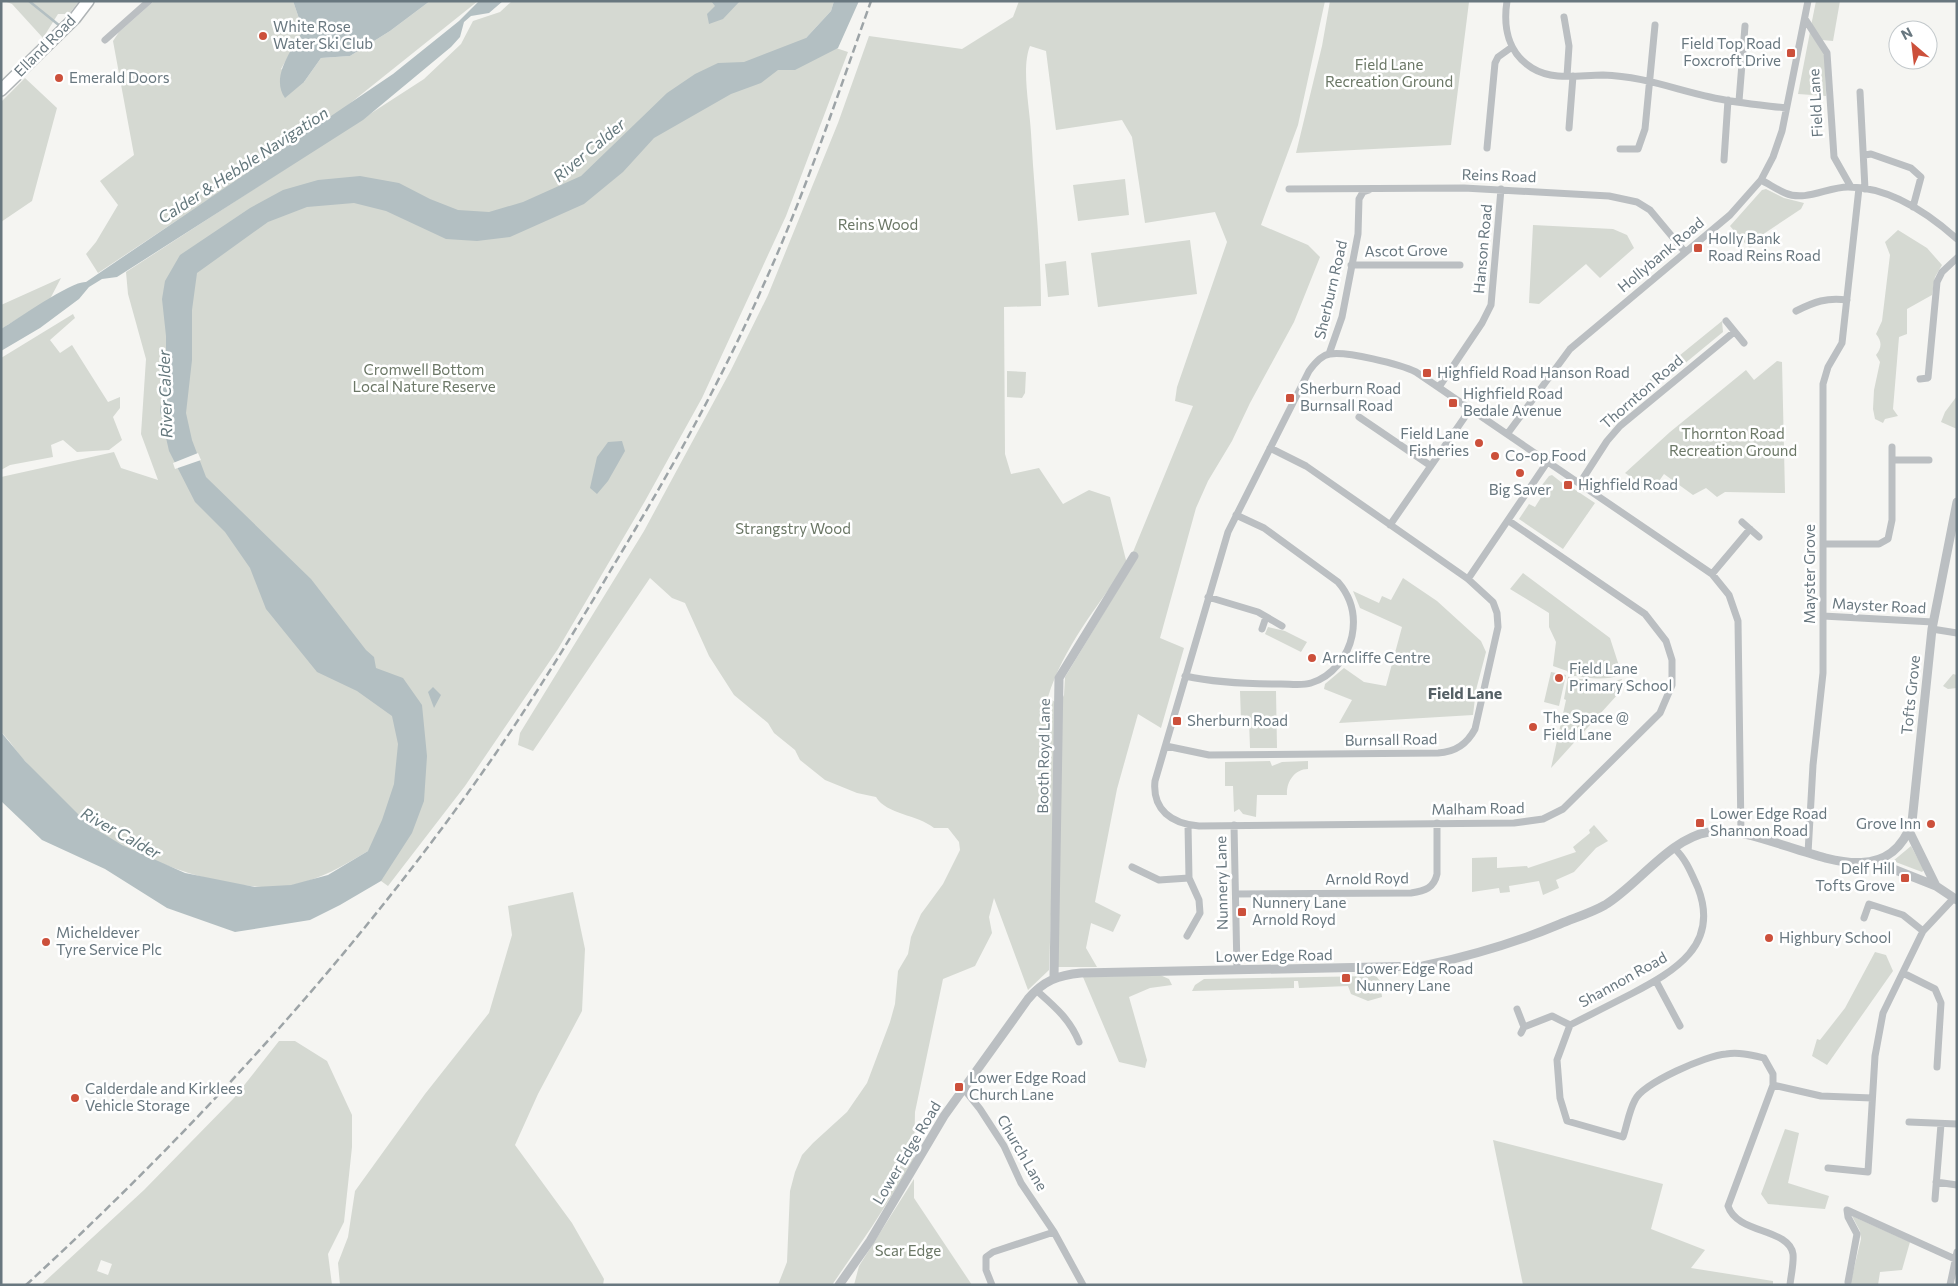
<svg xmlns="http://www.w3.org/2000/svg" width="1958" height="1286" font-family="Commissioner,sans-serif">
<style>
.green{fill:#d5d9d2;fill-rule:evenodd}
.water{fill:#b3bfc2}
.pier{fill:#f5f5f2}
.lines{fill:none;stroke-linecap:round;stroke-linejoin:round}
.stream{stroke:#b3bfc2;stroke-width:2.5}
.primary-casing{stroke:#afb4b6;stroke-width:14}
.minor{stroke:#bbbfc2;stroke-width:7}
.tertiary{stroke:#bbbfc2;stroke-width:9}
.primary{stroke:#fff;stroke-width:11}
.rail{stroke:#9da4a7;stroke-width:2.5;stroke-dasharray:8 4;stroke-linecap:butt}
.poi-dot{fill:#cc503b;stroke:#fff;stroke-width:2}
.labels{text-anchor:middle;stroke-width:5;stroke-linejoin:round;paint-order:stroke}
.poi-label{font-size:15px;fill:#68777f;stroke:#fff;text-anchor:start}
.street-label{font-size:15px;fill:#68777f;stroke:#fff}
.park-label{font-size:15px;fill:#6b7766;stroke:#fff}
.water-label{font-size:16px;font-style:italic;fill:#63777c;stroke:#fff}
.neighbourhood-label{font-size:16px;font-weight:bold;fill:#556065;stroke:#fff}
</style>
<rect width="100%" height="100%" fill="#f5f5f2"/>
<path class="green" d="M4,1h75l-10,13h-11l-15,24 -31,-34z
M154,1h139l10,29 -22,39 23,13 17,-24 29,-2 40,-25 40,-30h48l-140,112 -240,160 -12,-19 10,-12 22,-37 -18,-24 34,-26 -21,-114 6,-9z
M512,1h322l-3,10 -25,27 42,14 -62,164 -84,182 -57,103 -87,148 -93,137 -77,100 -7,-5 -13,-30c-25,15 -47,28 -75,34 -57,11 -155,-24 -200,-58 -23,-16 -49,-44 -68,-66 -9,-9 -15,-21 -24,-29v-255l113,-25 7,16 37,12 -17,-46 5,-75 -18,-65 -2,-22 298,-193 37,-35 12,-23 27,-9z
M1019,1h306l-27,124 -37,100 47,20 12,12 -26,65 -44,81 -18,38 -24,40 -12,27 -36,130 24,10 -23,80 -23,-14 -21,75 -22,113 26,13 -8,17 -22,-9 -5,25 11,19h-40l2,-121 -3,2v8l-3,2 -4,112 -21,20 -34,-92 -5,19 3,16 -17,33 -32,13 -28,133 -1,49 -43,67 -39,57h-54l9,-23 3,-71 5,-19 7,-17 11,-12 34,-31 20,-29 23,-61 5,-18 3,-33 10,-17 3,-17 10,-23 22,-30 17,-34 -1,-8 -11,-14h-14c-17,-14 -47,-13 -58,-31l-19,-4 -32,-13 -25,-20 -5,-10 -21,-17 -6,-10 -34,-28 -25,-39 -24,-53 -13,-5 -22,-20 -117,173 -15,-6 2,-12 124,-202 87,-161 37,-75 70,-172 31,-87 93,13 51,-32zM1030,46l16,5 10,79 66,-10 10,17 13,86 70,-11 12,30 -50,145 -2,14 18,5 -60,146 -2,16 -66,109 -1,18 -5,10 -11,-8c15,-49 50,-92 79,-133l-17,-67 -21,-7 -26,14 -24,-36 -28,6 -6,-20 -1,-147 37,-1c0,-58 -7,-115 -10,-173 -1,-24 -10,-65 -1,-87z
M1330,1l139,1 -18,143 -155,8 26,-107z
M1816,1h24l-7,40 -11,-1 -11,-14z
M1810,32l15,22 1,42 -28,-2z
M25,78l32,30 -25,93 -31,21v-120z
M1125,179l4,36 -51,6 -5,-36z
M1766,189l18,9 20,5 -3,6 -36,24 -15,16 -20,-23 32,-36z
M1533,225l80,4 14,6 7,13 -34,30 -14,-14 -47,40 -10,-1z
M1898,230l29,18 15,17 -7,12 -3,18 -25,14v25l-8,3 -6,72 5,7 -13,3 -2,4 -8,-4 -2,-10 1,-19 6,-28 -4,-7c6,-8 6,-13 0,-21l6,-13 8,-66 -5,-13z
M1190,240l7,54 -99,13 -7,-54z
M1066,261l3,34 -21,2 -3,-33z
M61,278l-11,21 -49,30v-24z
M73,314l2,4 -25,22 10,13 12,-8 36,57 12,-5v11l-7,9 9,23 -13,10 -32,2 -14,-12 -12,5 2,12 -43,8 -9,5v-112z
M1722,321l1,11 -96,79 -2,5h-5l17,-26z
M1777,361l5,1 3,131 -60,-1 -8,5 -11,-9 -13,7 -29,-21 -12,17 -27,-18 45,-41 76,-62 8,10z
M1007,371l19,1 -1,21 -3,5 -15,-1z
M1957,396v33l-16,-7 4,-10z
M1552,475l18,14h4l21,14 -32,46 -44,-30 10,-15 6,3 12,-19 -5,-3 7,-9z
M1523,573l87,65 12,37c-20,6 -32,3 -53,0l-2,-4 -14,-5 3,-24 -7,-15v-14l-39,-24z
M1403,578l34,23 44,40 5,11 -10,38 -3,25 -134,8 13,-23 -28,-11 1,-5 19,-16 20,14 22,4 16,-59 -42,-19 -7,-17 26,12 3,-7 9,4z
M1268,627l17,4 22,11 -6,10 -36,-18z
M1551,672l15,3 -7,31 -15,-4z
M1953,674l4,1v13l-9,1 -5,-3z
M1568,677l38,6 16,-4 -3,14 -68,75 15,-68 -2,-1z
M1240,691h36l1,57h-27l-1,-28h-8z
M1270,761l2,5 10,-4 26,-1v8c-14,0 -22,14 -21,26h-30l-1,22 -13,-3 -4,-5 -5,3 -1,-26h-8v-24z
M1594,825l14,16 -12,7 -22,24 -18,8 3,8 -16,7 -4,-14 -30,5 1,6 -10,1 -1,-5 -27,4v-34l25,-1v11l30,-2 1,2 48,-16 -3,-5 17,-14 -1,-3z
M1911,846l13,24 -2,2 -29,-11z
M573,892l12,57 -3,62 -44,83 -23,51 57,78 32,56 -1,6h-263l-2,-22 10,-26 7,-46 70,-97 64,-81 23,-78 -4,-29z
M1875,952l11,3 7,16 -66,94 -15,-9 5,-17 3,1 25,-32z
M1160,975l9,4 3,6 -22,3 -21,9 18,63 -2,8 -26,-6 -36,-85z
M1376,976l4,5 2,16 -14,4 -17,-7 -3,-8 -49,2 -1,-7h-4v7l-102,3 3,-6 9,-6z
M279,1041h16l32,20 25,54v32l-8,75 -16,32 4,31h-291l103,-95 90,-92zM101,1260l11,4 -4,11 -11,-4z
M1785,1129l14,4 -11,50 41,13 -4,13 -57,-5 -7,-10z
M1493,1140l170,44 -12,45 54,21 -14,18 82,13v4h-250z
M914,1179v19l58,87h-118l5,-19z
M1852,1216l58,26 -8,28 -22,2 -2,13h-28l11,-46 -1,-8z"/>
<path class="water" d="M293,1h137l-40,30 -40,25 -29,2 -17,24 -19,16c-15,-21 7,-48 18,-68z
M479,1h24l-14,12 -18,3 -7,6 -4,15 -9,10 -88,73 -246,157 -15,2 -13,8 -10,12 -39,29 -39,23v-22c17,-10 70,-48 85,-47l307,-208 66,-53z
M711,1h29l-17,18 -14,5 -2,-10 8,-8z
M834,1h25l-21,47 -43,22h-17l-17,13 -30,11 -77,44 -31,34 -39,32 -74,33 -33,4 -31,-2 -60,-28 -32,-8 -47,4 -39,15 -71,51 -5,37v50l-6,53 6,27 14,37 105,102 55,71 8,7 2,11 27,10 19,27 5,51 -3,45 -12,32 -31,48 -41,24 -30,15 -75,12 -68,-24 -62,-39 -63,-29 -41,-39v-69l24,29 64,64 33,20 63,28 70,14 36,-2 37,-10 40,-24 14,-31 12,-36 4,-40 -6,-28 -35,-25 -40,-19 -51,-63 -16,-41 -25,-36 -30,-30 -26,-51 -9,-40 6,-45v-30l-4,-37 3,-18 15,-26 70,-47 33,-18 35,-10 42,-4 39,7 31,16 28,11 31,2 34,-10 58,-26 86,-83 28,-19 23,-11 26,-1 62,-24 25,-27z
M622,441l3,10 -17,30 -11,13 -7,-6 7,-31 11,-15z
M433,687l8,8 -7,13 -6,-16z"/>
<path class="pier" d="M198,453l3,7 -26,9 -2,-6z"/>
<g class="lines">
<path class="stream" d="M29,1l31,25"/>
<defs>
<path id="primary" d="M1,90l74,-72 13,-17"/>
</defs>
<use href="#primary" class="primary-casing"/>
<path class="minor" d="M1507,1c-4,26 1,52 25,67 21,13 47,7 71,7 38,1 71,14 107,22 25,6 51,8 76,11
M1564,17l5,29 -2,30
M1805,19l22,34 7,104 17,30
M105,40l44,-39
M1860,92l5,97
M1739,101l6,-75
M1569,128l4,-52
M1487,148l8,-85 3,-6 14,-10
M1620,149h18l7,-20 10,-104
M1865,155l6,-1 40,14 10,9 -8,30
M1724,160l4,-60
M1761,180c8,4 15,9 24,13 21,9 42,-6 63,-6 41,0 80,26 109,52
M1289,189l175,-1 145,8 28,6 13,8 35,42
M1351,265h109
M1796,311c18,-9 31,-14 51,-11
M1726,321l18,22
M1329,354l13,-37 16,-83 1,-35 4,-7 6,-2
M1920,379l8,-1 9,-96 5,-10 15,-14
M1439,387l43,-64 9,-18 10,-116
M1359,417l72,49
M1508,433l62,-84 160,-134 31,-35 12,-23 9,-26 26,-130
M1892,460h37
M1580,483l27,-42 13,-15 114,-94
M1509,521l136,93 21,27 6,19v25l-12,28 -97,96 -20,10 -29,4 -315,3c-27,-2 -47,-16 -44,-45l73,-249 81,-161c5,-7 12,-16 21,-17 16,-3 70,10 86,18l296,202 17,21 9,26 3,213
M1742,522l17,15
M1390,525l81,-117
M1824,544h55l9,-5 4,-19v-73
M1712,574l38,-45
M1468,579l80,-118
M1208,597l50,15 24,14
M1823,616l110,6
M1262,629l4,-12
M1932,629l25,4
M1185,676c32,7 63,8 96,8 9,0 21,2 30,-1 21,-6 37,-27 41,-47 4,-20 -1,-39 -14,-54l-74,-54 -28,-13
M1166,746l43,9 229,-2c18,-1 29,-9 37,-24l23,-102 -1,-14 -4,-11 -25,-23 -162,-113 -36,-18
M1234,825l3,145
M1808,853l5,-88 10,-92v-289l5,-17 14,-24 17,-155
M1132,867l27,13 30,-2
M1236,894l175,-1c14,-2 23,-5 26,-19v-51
M1864,918l5,-14 34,11 20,16
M1187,936l13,-23 -1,-13 -10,-22 -1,-53
M1903,973l32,16 6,14 -4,64
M1656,981l24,45
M1036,990c18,16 34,29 43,52
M1517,1009l7,18 -3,6
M1570,1025l-13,35 3,38 7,23 56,16c4,-12 6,-26 12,-37 8,-17 72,-45 91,-46 13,-2 25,1 38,4l9,16v11l-45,121c9,28 61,22 65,48 1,9 -2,21 -3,31
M1570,1025c20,-10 41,-21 61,-31 44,-23 89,-49 67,-106 -6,-13 -12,-29 -23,-39
M1524,1027l28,-11 18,9
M1773,1085l48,11 51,2
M964,1089l16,20 24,37 17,37 33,49 29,53
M1909,1122l48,2
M1828,1168l40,4 7,-116 8,-43 40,-82 31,-33
M1936,1182l21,3
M1935,1199l6,-75
M1848,1282l9,-48 -9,-17 -1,-7 108,49
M992,1285l-6,-15v-13l7,-5 61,-20
M1950,1285l7,-33"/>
<path class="tertiary" d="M1909,831l27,55
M1873,861l63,25 21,14
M1054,978l5,-300 75,-122
M839,1285l31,-44 74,-125 84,-117c15,-18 30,-24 53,-26l342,-7c47,-10 92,-23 137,-42 14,-6 31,-11 45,-19 33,-20 65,-67 104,-73 62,-11 171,81 203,-10l20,-193 25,-127"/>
<use href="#primary" class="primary"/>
<path class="rail" d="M26,1285c174,-160 335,-337 470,-532 41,-60 79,-122 116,-185 55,-91 108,-184 151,-282 42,-92 74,-189 108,-285"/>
</g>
<g class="poi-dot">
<circle cx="263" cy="36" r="5"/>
<rect x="1786" y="48" width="10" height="10" rx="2.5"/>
<circle cx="59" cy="78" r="5"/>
<rect x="1693" y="243" width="10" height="10" rx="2.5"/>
<rect x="1422" y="368" width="10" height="10" rx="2.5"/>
<rect x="1285" y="393" width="10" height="10" rx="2.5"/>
<rect x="1448" y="398" width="10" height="10" rx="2.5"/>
<circle cx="1479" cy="443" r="5"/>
<circle cx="1495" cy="456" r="5"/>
<circle cx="1520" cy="473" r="5"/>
<rect x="1563" y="480" width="10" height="10" rx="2.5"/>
<circle cx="1312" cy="658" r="5"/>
<circle cx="1559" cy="678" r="5"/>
<rect x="1172" y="716" width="10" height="10" rx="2.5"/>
<circle cx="1533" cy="727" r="5"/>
<rect x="1695" y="818" width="10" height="10" rx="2.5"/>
<circle cx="1931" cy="824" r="5"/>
<rect x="1900" y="873" width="10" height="10" rx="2.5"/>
<rect x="1237" y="907" width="10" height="10" rx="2.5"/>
<circle cx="1769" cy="938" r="5"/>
<circle cx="46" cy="942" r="5"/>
<rect x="1341" y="973" width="10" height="10" rx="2.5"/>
<rect x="954" y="1082" width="10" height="10" rx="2.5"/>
<circle cx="75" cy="1098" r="5"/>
</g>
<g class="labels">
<g class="poi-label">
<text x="273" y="32">White Rose<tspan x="273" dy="17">Water Ski Club</tspan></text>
<text x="1781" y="49" text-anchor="end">Field Top Road<tspan x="1781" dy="17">Foxcroft Drive</tspan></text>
<text x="69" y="83">Emerald Doors</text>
<text x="1708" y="244">Holly Bank<tspan x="1708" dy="17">Road Reins Road</tspan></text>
<text x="1437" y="378">Highfield Road Hanson Road</text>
<text x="1300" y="394">Sherburn Road<tspan x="1300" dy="17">Burnsall Road</tspan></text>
<text x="1463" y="399">Highfield Road<tspan x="1463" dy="17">Bedale Avenue</tspan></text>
<text x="1469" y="439" text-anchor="end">Field Lane<tspan x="1469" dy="17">Fisheries</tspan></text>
<text x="1505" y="461">Co-op Food</text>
<text x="1578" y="490">Highfield Road</text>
<text x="1520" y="495" text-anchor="middle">Big Saver</text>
<text x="1322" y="663">Arncliffe Centre</text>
<text x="1569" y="674">Field Lane<tspan x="1569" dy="17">Primary School</tspan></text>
<text x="1543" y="723">The Space @<tspan x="1543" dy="17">Field Lane</tspan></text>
<text x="1187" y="726">Sherburn Road</text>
<text x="1710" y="819">Lower Edge Road<tspan x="1710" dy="17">Shannon Road</tspan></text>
<text x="1921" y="829" text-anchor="end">Grove Inn</text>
<text x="1895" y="874" text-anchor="end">Delf Hill<tspan x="1895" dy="17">Tofts Grove</tspan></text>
<text x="1252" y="908">Nunnery Lane<tspan x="1252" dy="17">Arnold Royd</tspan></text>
<text x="56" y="938">Micheldever<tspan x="56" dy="17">Tyre Service Plc</tspan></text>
<text x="1779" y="943">Highbury School</text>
<text x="1356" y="974">Lower Edge Road<tspan x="1356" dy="17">Nunnery Lane</tspan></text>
<text x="969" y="1083">Lower Edge Road<tspan x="969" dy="17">Church Lane</tspan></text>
<text x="85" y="1094">Calderdale and Kirklees<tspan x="85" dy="17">Vehicle Storage</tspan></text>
</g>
<g class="street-label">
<text transform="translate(45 46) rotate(-45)" y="5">Elland Road</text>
<text transform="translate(1816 103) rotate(-93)" y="5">Field Lane</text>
<text transform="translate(1499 176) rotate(2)" y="5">Reins Road</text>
<text transform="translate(1483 249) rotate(-85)" y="5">Hanson Road</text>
<text transform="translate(1406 251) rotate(-1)" y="5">Ascot Grove</text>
<text transform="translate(1661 255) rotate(-40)" y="5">Hollybank Road</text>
<text transform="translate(1331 290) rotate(-77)" y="5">Sherburn Road</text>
<text transform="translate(1642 392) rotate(-41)" y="5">Thornton Road</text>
<text transform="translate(1810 574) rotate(-90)" y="5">Mayster Grove</text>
<text transform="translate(1879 606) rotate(3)" y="5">Mayster Road</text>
<text transform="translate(1911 695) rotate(-84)" y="5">Tofts Grove</text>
<text transform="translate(1391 740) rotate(-1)" y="5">Burnsall Road</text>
<text transform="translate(1044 756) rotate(-89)" y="5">Booth Royd Lane</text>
<text transform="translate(1478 809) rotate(-1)" y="5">Malham Road</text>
<text transform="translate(1367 879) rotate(-1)" y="5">Arnold Royd</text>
<text transform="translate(1222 883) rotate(-91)" y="5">Nunnery Lane</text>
<text transform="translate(1274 956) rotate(-1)" y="5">Lower Edge Road</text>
<text transform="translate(1623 980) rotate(-29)" y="5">Shannon Road</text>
<text transform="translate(907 1153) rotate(-59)" y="5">Lower Edge Road</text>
<text transform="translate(1022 1153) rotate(60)" y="5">Church Lane</text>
</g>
<g class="park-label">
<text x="1389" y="70">Field Lane<tspan x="1389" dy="17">Recreation Ground</tspan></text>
<text x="878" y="230">Reins Wood</text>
<text x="424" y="375">Cromwell Bottom<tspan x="424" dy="17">Local Nature Reserve</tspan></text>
<text x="1733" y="439">Thornton Road<tspan x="1733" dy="17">Recreation Ground</tspan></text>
<text x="793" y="534">Strangstry Wood</text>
<text x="908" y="1256">Scar Edge</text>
</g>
<g class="water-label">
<text transform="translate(589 150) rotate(-40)" y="6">River Calder</text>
<text transform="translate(243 165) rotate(-33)" y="6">Calder &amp; Hebble Navigation</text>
<text transform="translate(165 394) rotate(-92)" y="6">River Calder</text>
<text transform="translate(121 833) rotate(29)" y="6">River Calder</text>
</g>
<g class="neighbourhood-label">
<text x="1465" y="699">Field Lane</text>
</g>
</g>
<rect width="1958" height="1286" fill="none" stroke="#68777f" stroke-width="5"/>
<g transform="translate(1913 45) rotate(332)"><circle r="24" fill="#ffffff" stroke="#c3c9cc"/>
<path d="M0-4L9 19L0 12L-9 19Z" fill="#cc503b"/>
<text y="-8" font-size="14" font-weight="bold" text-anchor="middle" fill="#68777f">N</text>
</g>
</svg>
